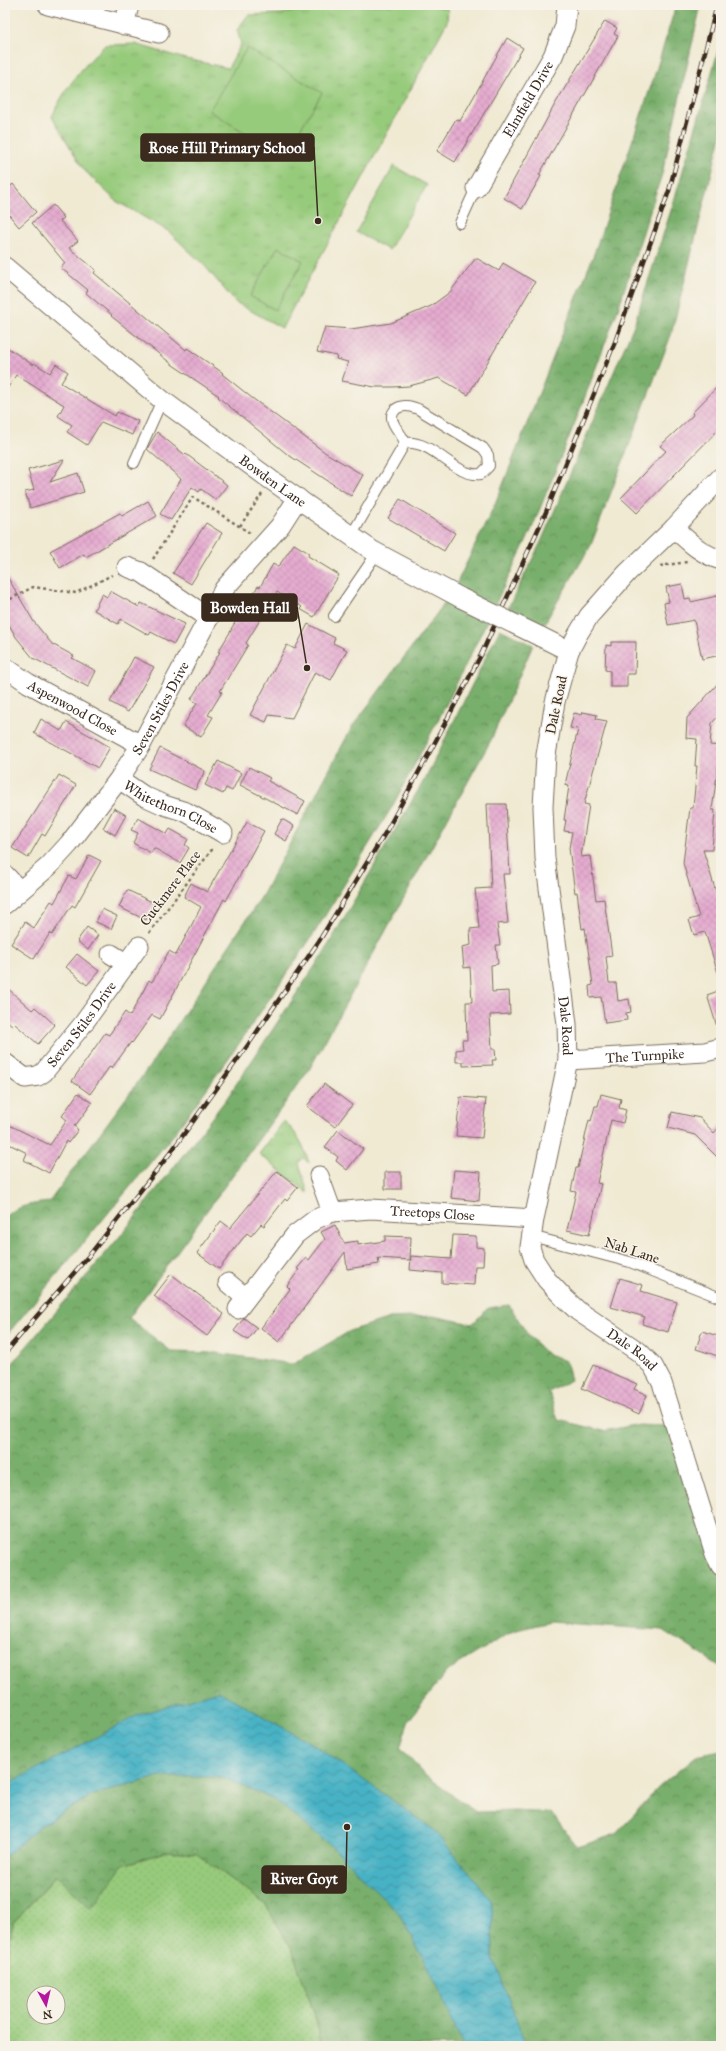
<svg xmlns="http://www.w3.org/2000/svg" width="726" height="2051" font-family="'IM FELL Great Primer',serif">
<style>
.grass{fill:url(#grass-dots);stroke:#697a4d;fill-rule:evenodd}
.forest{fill:url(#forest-crowns);stroke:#5a6c45}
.park{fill:url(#park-tufts);stroke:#697a4d}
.pitch{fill:#97cb7c;stroke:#697a4d}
.water{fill:url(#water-waves);stroke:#416e72}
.building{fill:url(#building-cross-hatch)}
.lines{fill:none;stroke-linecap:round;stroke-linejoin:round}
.lane-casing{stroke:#7a6d5d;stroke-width:12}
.street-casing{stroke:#7a6d5d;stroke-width:21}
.path{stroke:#7a6d5d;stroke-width:2.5;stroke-dasharray:3 3;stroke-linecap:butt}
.lane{stroke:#fff;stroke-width:10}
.street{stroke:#fff;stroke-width:19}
.rail-casing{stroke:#3b2a1e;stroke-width:4.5}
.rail{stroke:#f7f3e8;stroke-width:3;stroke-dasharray:9;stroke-linecap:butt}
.street-bridge-casing{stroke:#7a6d5d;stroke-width:21;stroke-linecap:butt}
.street-bridge{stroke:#fff;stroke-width:19}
.labels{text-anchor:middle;stroke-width:3;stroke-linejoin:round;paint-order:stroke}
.street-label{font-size:14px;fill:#3b2a1e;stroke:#f7f3e8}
.leader{fill:none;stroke:#3b2a1e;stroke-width:1.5}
.callout-dot{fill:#3b2a1e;stroke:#f7f3e8;stroke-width:1.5}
.callout{fill:#3b2a1e;stroke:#3b2a1e;stroke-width:1.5}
.callout-label{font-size:15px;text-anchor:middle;font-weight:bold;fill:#fff}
</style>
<defs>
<pattern id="grass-dots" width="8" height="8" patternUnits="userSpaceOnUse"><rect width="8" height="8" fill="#97cb7c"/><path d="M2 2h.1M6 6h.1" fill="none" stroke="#83ae6b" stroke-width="1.8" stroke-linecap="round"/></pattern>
<pattern id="forest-crowns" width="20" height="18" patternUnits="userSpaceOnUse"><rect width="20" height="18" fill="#79af6c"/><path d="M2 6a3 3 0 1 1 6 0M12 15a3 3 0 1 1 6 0" fill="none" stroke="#648f58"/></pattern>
<pattern id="park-tufts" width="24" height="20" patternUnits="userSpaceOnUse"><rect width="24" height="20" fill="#97cb7c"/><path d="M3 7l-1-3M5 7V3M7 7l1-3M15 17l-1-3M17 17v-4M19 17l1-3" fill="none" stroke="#83ae6b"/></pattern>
<pattern id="water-waves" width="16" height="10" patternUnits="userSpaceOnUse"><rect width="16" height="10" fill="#47b2c5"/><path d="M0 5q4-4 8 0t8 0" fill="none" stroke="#3c919f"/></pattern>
<pattern id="building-cross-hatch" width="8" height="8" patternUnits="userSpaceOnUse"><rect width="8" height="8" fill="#e5acd0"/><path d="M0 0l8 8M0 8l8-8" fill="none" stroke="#c594b2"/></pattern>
</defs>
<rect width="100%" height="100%" fill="#f7f3e8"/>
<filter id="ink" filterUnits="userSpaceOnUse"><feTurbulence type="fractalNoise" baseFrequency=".025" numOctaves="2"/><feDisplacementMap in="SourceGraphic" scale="8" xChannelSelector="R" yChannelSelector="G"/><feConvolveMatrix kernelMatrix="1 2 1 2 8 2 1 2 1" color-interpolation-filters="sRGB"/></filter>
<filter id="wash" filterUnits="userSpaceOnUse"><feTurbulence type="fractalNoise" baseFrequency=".012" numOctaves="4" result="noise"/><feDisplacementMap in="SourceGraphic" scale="16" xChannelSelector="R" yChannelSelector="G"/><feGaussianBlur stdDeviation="0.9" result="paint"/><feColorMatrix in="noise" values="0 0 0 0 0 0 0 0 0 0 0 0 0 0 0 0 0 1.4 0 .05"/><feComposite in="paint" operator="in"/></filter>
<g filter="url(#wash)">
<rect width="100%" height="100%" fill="#f0ead3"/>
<path class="grass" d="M165,1852l32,2 68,50 27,45 23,67 7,30h-315l-2,-75 8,-48 44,-48 34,34 32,-44zM34,1993h24v24h-24z"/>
<path class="forest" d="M676,5h25l-39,169 -45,138 -39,103 -48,118 -84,172 -54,102 -77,125 -77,113 -63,88 -170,204v-120c11,-12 29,-13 44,-15l100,-135 113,-171 90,-169 100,-134 44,-91 98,-248 62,-183z
M721,36v100l-50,199 -80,210 -48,81 -35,-18 33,-66 93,-217 40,-124 43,-146z
M500,629l33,16 -42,95 -182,330 -180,248 43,34 44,1 77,11 59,-34 38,-12 43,-2 39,8 16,-16 21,-3 19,30 20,20 18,6 5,19 -22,12 9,28 46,11 30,-6 34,1 53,140v101l-58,-37 -114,-8 -36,9 -66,40 -38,49 -9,28 27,29 49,35 39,-1 36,2 27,34 38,-13 43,-47 37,-31 25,-5v295h-399l-7,-30 -23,-67 -27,-45 -68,-50 -32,-2 -42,13 -32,44 -35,-34 -43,48 -8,48v-599l117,-138 105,-136 96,-144 104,-179z"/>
<path class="park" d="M329,5h102l17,4 -1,13 -165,306 -47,-26 -31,-37 -36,-34 -52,-30 -32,-31 -32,-53c10,-26 33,-53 53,-72l30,-1 47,14 46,10 13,-24 -4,-14 11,-15 32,-1z
M284,1121c13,12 20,24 25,42l-6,-5 -4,5 9,30 -49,-39z"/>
<path class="pitch" d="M247,48l75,45 -38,63 -75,-45z
M394,166l33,19 -38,65 -33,-18z
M278,247l25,14 -28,49 -25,-14z"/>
<path class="water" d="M218,1691l98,55 118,84 58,70 1,57 33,89h-63l-25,-59 -39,-74 -68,-67 -56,-46 -53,-23h-64l-65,18 -53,31 -35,31v-69l5,-5 128,-68z"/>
<g id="blocks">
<path class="building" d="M605,21l12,7 -3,6 4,2 -79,139 2,1 -19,33 -18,-11 50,-92z
M507,38l16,10 -68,114 -18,-11 19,-32 4,2z
M13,184l23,28 -17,15 -14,-17v-19z
M53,205l11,13 -4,3 18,20 -9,7 27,22 -2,3 92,77 1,-2 36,25 -1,1 30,24 74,55 37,22 -12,21 -64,-42 -69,-57 1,-1 -46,-31 -62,-49 1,-1 -26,-22 2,-3 -27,-22 4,-5 -33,-40z
M476,258l23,13 4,-8 32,19 -67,113 -29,-17 -30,8 -16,1h-18l-33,-6 6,-19 -12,-3 1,-3 -20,-4 8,-25 26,2 40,-6 40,-17 19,-14z
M5,346l28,19 1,-2 16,10 6,-9 12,8 -7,11 54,33 2,-4 21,9 -6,14 -31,-13 -14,23 -20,-13 5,-7 -14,-9 6,-11 -48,-30 -11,17z
M721,383v44l-84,86 -16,-15 45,-47 -6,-5 33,-31 -1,-2z
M157,432l28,23 1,-1 41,31 -11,15 -15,-11 -2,3 -7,-5 -21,33 -11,-6 21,-35 -34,-30z
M64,460l-14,22 28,-9 6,19 -54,16 -5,-16 9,-2 -6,-20z
M400,499l55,34 -11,18 -56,-33z
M148,501l9,15 -71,41 -2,-3 -24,14 -10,-17 70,-38 2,3z
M206,523l16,10 -31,51 -18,-11z
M294,544l15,9 -1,3 31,19 -25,42 -14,-8 2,-2 -25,-15 -31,51 2,2 -28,46 2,1 -14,23 5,2 -12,20 -18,-11 14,-23 -6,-4 29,-47h-2l14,-23h-1l27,-43 2,1 13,-23 5,3z
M5,573l29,49 18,22 22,12 -2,2 24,13 -8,16 -55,-29 -17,-21 -11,-19z
M682,584l3,15 5,-1 1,4 30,-7v60l-19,4 -8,-39 -26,5 -4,-22 5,-1 -3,-15z
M110,591l29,16 2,-4 44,21 -11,20 -23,-12 -2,3 -28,-16 -3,5 -24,-14 8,-16 5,3z
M308,624l27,14 -2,5 14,7 -16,30 -16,-8 -23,46 -23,-3 -3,7 -16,-7 37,-70 8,4z
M611,642h25l-1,32h-8v13h-17v-16l-5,-1 1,-25 5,1z
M134,657l20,10 -26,45 -18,-10z
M721,680v33l-9,10 -2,22 11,1 -9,64h3l-3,40h-9l18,58v64l-3,1 -13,-41 -11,3 -5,-15 10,-3 -16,-54 7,-55h3l4,-42h-2l2,-27 -11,-1 1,-20z
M583,712l14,3 -1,4 11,2 -23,83 5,1 -8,52 9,-1 6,44 8,-1 8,57 -6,1 3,26h7l2,18 11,-2 2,13 -5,1 1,7 -22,3 -4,-26 -11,1 -1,-12 4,-1 -8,-57 -3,1 -5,-37 -2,1 -6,-45 3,-16 -8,-1 2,-11h-2l5,-34 -4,-1 13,-56 -8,-1 4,-15 8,2z
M41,719l20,12 5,-9 44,25 -12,21 -64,-35z
M160,748l45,23 -10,19 -46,-21z
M218,761l23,12 -9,18 -6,-3 -3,6 -18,-9z
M249,767l21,11 -2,3 37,20 -7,14 -58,-30z
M59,775l17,10 -31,51 -3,-2 -14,24 -16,-10z
M487,804h19l4,70h-7l5,49 -11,1 3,21h-4l2,19 -7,1 1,27 17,-1 1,23 -20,1 2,34h3l1,11h-4l1,5 -30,1v-4h-7v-12l7,-1 -1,-9h5l-1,-38h6l-2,-35 -6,1 -2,-21 9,-2 -1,-16 9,-1 -4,-39 16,-1z
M114,808l12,7 -11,20 -12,-7z
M138,818l29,16 3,-5 18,10 -3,6 4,3 -9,15 -26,-15 -3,5 -18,-10 5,-10 -7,-3z
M282,819l12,7 -8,15 -12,-7z
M247,822l17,9 -38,70 -2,-2 -64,120 -8,-4 -20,28 -1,-1 -19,26 -2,-2 -20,28 -18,-13 33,-48 4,2 16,-23 5,4 19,-36 3,2 17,-31 7,4 25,-48 -17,-10 7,-14 16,9z
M89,855l12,6 -26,46 -3,-2 -20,30 -2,-2 -16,26 -23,-15 14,-22 9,6 17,-27 3,2 15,-27 7,3z
M127,890l27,13 -8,17 -27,-13z
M102,909l15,7 -6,13 -15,-7z
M87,927l11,8 -10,15 -11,-9z
M77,954l22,17 -12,14 -21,-18z
M5,986l27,24 3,-3 20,18 -17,19 -23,-20 -2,2 -8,-7z
M721,990v40h-3l-11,-35z
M324,1084l28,21 -17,22 -28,-21z
M78,1093l14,10 -17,23 -1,-1 4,5 -10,13 -2,-2 -17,32 -25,-13 3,-7 -22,-11v-19l45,22 17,-25 -5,-4z
M601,1094l20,5 -2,9 7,2 -3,13 -12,-3 -14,63 4,1 -12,51 -22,-5 9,-38 -5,-1 5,-23h2l11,-48 2,1 4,-15h3z
M460,1097l26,2 -4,39 -26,-2z
M672,1112l28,6 14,15 7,-8v36l-26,-26 -27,-7z
M338,1130l25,19 -16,21 -11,-9 2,-4 -13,-10z
M454,1170l27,2 -2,29 -28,-3z
M277,1171l21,16 -11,14 -2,-2 -21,27 -3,-2 -10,12 -4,-3 -28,36 -22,-16 24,-32 9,7z
M385,1172h16v17h-16z
M335,1225l9,18 14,-2v4l27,-4v-5l26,1 -1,23 -32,-2 1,6 -32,5 -2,-17 -66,90 -18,-14 29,-39 -3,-3 12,-16 -2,-1 9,-11 3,2 16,-21 -4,-7z
M453,1235l23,1v11l8,1 -1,18h-8l-1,19 -32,-2v-10l-32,-3 1,-14 40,3z
M171,1274l53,40 -17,22 -53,-40z
M620,1278l23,7 -2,6 36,11 -9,30 -26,-8 3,-7 -34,-10z
M244,1318l13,10 -9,12 -14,-9z
M702,1331l19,6v20l-25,-8z
M593,1365l44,19 -3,5 13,6 -8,19 -57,-26z"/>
</g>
</g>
<g filter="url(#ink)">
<use href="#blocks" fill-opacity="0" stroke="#7a6d5d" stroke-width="1"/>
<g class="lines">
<defs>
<path id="lane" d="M460,223l16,-35
M134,463l28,-63
M351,536l54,-93c-3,-11 -21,-23 -9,-34 7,-5 14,-3 22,0l65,39 5,7 1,11 -8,8c-26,4 -48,-35 -76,-31
M334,616l43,-63
M531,1236l99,26 91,36"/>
<g id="street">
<path d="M48,5l111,28"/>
<path d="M124,25l5,-19"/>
<path id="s1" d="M476,188l77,-132 12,-30 2,-21"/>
<path id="s2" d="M5,267l157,133 109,80 102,71 88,47"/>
<path id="s3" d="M721,477l-47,51 -47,45 -38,43 -11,18 -9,17 -14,51 -9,53 -3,52 2,51 22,166 1,36 -34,159 -4,28 4,13 13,20 16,17 15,14 61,41 14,14 9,17 53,171 6,12"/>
<path d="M674,528c15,14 27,26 47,32"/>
<path d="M127,567l14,5 68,46"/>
<path d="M539,636l30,15"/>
<path id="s4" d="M5,667l23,16 113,62"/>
<path id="s5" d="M119,779l25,17 20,9 22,7 37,21"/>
<path d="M5,875l14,15"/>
<path id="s6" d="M5,904l44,-38 20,-22 50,-65 22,-34 83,-156 56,-63 18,-28"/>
<path d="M111,954l16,10"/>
<path id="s7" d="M568,1060l137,-8 16,-4"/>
<path id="s8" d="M5,1063l20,15 13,-2 6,-4 39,-48 56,-78"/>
<path d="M319,1176l13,36"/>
<path d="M228,1283l18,15"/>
<path id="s9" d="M238,1309l57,-74 21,-16 16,-7 39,-3 163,10"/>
</g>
</defs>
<use href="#lane" class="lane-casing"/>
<use href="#street" class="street-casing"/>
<path class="path" d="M240,526l22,-32
M153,559l40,-62 57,36
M660,566l27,-4
M5,602l28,-15 43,6 36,-18
M149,933l65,-86"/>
<use href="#lane" class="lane"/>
<use href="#street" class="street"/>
<defs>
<path id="rail" d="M5,1353l87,-101 79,-100 77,-107 71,-104 68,-111 46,-84 48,-91 65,-143 69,-170 54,-151 48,-186"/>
</defs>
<use href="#rail" class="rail-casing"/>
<use href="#rail" class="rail"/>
<defs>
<path id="street-bridge" d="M461,598l78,38"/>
</defs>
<use href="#street-bridge" class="street-bridge-casing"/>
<use href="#street-bridge" class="street-bridge"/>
</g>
</g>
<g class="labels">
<g class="street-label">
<text dy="5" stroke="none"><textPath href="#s1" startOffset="103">Elmfield Drive</textPath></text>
<text dy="5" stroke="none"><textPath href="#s2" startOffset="343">Bowden Lane</textPath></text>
<text transform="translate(556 705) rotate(-78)" y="5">Dale Road</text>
<text dy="5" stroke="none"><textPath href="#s4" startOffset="79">Aspenwood Close</textPath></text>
<text dy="5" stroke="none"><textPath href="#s6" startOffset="252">Seven Stiles Drive</textPath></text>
<text dy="5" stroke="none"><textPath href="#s5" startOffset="59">Whitethorn Close</textPath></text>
<text transform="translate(170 888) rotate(-53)" y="5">Cuckmere Place</text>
<text dy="5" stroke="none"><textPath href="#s8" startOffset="106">Seven Stiles Drive</textPath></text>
<text dy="5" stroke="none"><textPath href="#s3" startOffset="611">Dale Road</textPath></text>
<text dy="5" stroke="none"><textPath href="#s7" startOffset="77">The Turnpike</textPath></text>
<text dy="5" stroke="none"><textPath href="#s9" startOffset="238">Treetops Close</textPath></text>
<text transform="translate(632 1250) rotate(18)" y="5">Nab Lane</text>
<text dy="5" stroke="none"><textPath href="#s3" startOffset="984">Dale Road</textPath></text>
</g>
</g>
<path class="leader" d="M318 221L314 147M307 668L297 607M347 1827L346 1879"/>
<g class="callout-dot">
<circle cx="318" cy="221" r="4"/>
<circle cx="307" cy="668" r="4"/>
<circle cx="347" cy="1827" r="4"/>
</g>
<g class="callout">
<rect x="141" y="134" width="173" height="27" rx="4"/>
<rect x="202" y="594" width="95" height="27" rx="4"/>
<rect x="262" y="1866" width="84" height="27" rx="4"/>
</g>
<g class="callout-label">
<text x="227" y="153">Rose Hill Primary School</text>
<text x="250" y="613">Bowden Hall</text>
<text x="304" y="1884">River Goyt</text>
</g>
<rect width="726" height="2051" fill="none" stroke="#f7f3e8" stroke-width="20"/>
<g transform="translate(46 2005) rotate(172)"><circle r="19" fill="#f7f3e8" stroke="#aca397"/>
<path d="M0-3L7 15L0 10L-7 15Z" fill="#b5179e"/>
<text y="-6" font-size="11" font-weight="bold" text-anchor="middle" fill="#3b2a1e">N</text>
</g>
</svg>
